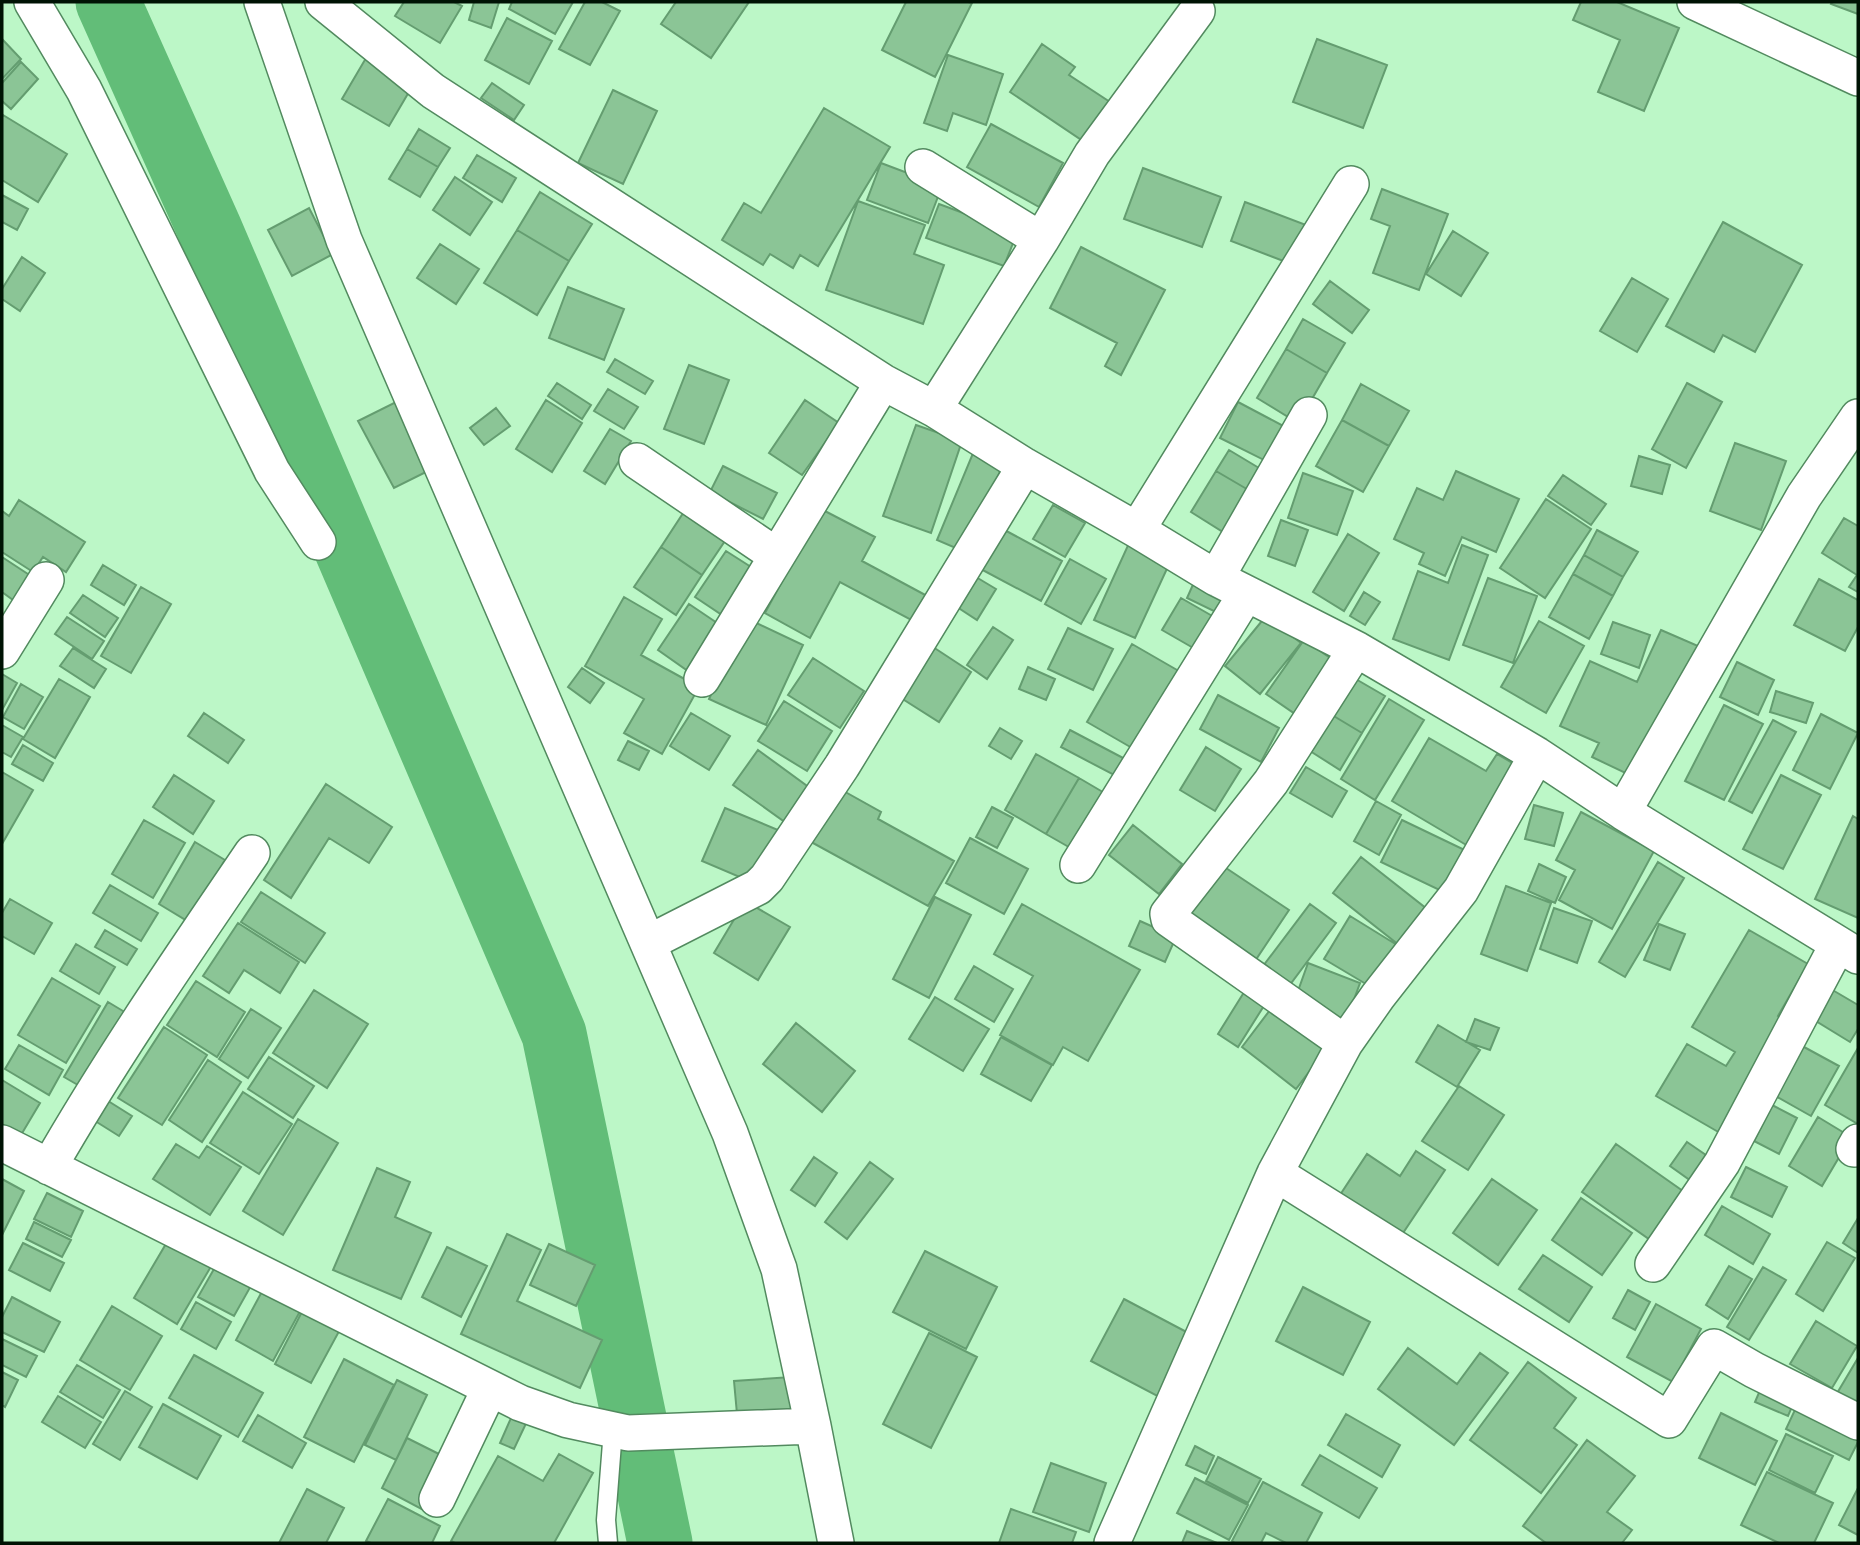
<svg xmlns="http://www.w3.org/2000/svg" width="1860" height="1545" font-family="Karla,sans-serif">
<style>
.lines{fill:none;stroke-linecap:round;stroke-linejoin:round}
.river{stroke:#62bd78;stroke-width:65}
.building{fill:#8bc596;stroke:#649d70;stroke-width:2}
.lane-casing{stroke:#528a5f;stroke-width:21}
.street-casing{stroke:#528a5f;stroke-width:38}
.lane{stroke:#fff;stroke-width:18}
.street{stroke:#fff;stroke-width:35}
</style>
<rect width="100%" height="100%" fill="#bcf7c7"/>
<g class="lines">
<path class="river" d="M108,2l102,228 344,804 106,509"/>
</g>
<path class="building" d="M404,2h50l8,4 -22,37 -45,-27z
M474,2h25l-8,26 -22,-8z
M512,2h61l-18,32 -46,-25z
M585,2h17l18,9 -30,54 -31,-16z
M676,2h73l-38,56 -50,-34z
M906,2h62l4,1 -37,74 -53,-27z
M1581,2h36l62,26 -35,83 -46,-19 22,-52 -47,-20z
M1832,2h26v12l-27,-10z
M507,18l45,23 -23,43 -44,-24z
M2,39l19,20 -19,20z
M1317,39l70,26 -24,63 -70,-26z
M1042,44l33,23 -6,8 41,27 -27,39 -73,-49z
M948,55l55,19 -17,51 -33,-12 -6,18 -23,-8z
M366,58l47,27 -24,41 -47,-27z
M21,62l17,17 -27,30 -9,-8v-18z
M492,83l32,22 -10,15 -33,-22z
M613,90l44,21 -34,73 -45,-21z
M824,108l66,39 -72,119 -18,-11 -7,13 -23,-14 -7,11 -41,-25 22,-37 17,10z
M3,115l64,39 -29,48 -36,-22v-63z
M991,124l72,39 -24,44 -72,-40z
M419,129l31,19 -12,19 -31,-18z
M407,149l31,18 -18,30 -31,-18z
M477,155l39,23 -14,24 -39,-24z
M881,163l61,23 -14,37 -61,-23z
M1143,168l78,29 -19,50 -78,-28z
M455,177l37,25 -22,33 -37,-25z
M1382,189l66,25 -29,76 -46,-17 17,-47 -19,-7z
M540,192l52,32 -23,37 -52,-31z
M2,195l26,14 -11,21 -15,-8z
M858,201l67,24 -11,29 30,11 -21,59 -97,-34z
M1245,202l69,26 -15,39 -68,-26z
M939,204l78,29 -13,33 -78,-28z
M309,208l24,46 -41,22 -24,-46z
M1723,222l79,43 -47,87 -32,-17 -9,17 -48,-26z
M517,230l52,31 -32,54 -53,-32z
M1453,231l35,22 -27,43 -35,-22z
M440,244l39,25 -23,35 -39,-26z
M1081,247l84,43 -44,85 -16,-9 12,-23 -67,-35z
M22,257l23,16 -25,38 -18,-12v-10z
M1632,278l36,21 -31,53 -37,-21z
M1330,281l39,29 -17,23 -39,-29z
M568,287l56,22 -20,51 -55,-22z
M1303,319l42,24 -18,30 -41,-24z
M1286,349l41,24 -29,50 -41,-25z
M615,359l38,22 -8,13 -38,-22z
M689,365l40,15 -25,64 -40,-15z
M557,383l34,22 -9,14 -34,-23z
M1687,383l35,19 -36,66 -34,-19z
M1361,384l48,27 -20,35 -47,-26z
M608,389l30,18 -14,22 -30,-18z
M546,400l36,23 -30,49 -36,-23z
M805,400l34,23 -37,52 -33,-22z
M398,401l36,67 -40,20 -36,-67z
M1238,402l51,27 -17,35 -52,-26z
M496,408l14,18 -26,19 -14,-17z
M1342,420l47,26 -26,46 -47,-26z
M916,425l46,16 -31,92 -48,-17z
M610,429l21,12 -26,43 -21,-13z
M1735,443l51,18 -25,69 -51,-19z
M976,446l30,12 -41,94 -28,-12z
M1229,450l40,24 -12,21 -41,-24z
M1639,456l31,9 -8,29 -31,-8z
M723,466l54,27 -14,26 -53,-27z
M1216,471l41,24 -26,42 -40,-25z
M1456,471l63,28 -23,53 -34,-15 -17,39 -26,-12 5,-11 -30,-14 23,-51 26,12z
M1303,473l50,18 -16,44 -49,-17z
M1563,475l43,29 -15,21 -43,-29z
M1546,499l45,30 -46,69 -45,-30z
M19,500l66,42 -19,30 -23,-15 -10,15 -31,-20v-41l7,5z
M691,501l42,28 -31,46 -41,-28z
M1053,505l32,18 -20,34 -32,-18z
M821,509l54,28 -13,24 67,36 -14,25 -75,-40 -30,56 -45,-25z
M1844,518l14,8v66l-9,-5 8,-12 -35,-22z
M1281,520l27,10 -13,36 -27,-10z
M999,527l63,34 -21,40 -64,-34z
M1597,530l41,22 -15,25 -39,-22z
M1348,534l31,19 -35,58 -31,-19z
M1130,541l41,19 -36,78 -41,-18z
M1462,545l26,10 -39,105 -56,-21 25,-68 30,12z
M661,547l41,28 -26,40 -42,-28z
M726,551l36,23 -31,47 -36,-24z
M1584,555l39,22 -10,19 -40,-22z
M2,557l35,23 -17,25 -18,-13z
M1070,559l36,20 -25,45 -36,-20z
M103,565l33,20 -12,20 -33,-20z
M1573,574l40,22 -24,43 -40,-22z
M976,577l20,12 -19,31 -20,-13z
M1488,578l49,18 -24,67 -50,-18z
M1819,579l39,21v27l-13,24 -51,-26z
M1195,580l38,17 -9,19 -37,-18z
M141,587l30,17 -40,69 -30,-17z
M1364,592l16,10 -15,23 -15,-9z
M83,595l35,23 -13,19 -35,-24z
M624,597l38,22 -21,36 58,32 -37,67 -38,-21 20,-34 -59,-33z
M1181,598l40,23 -19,32 -40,-23z
M689,604l37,25 -31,47 -37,-26z
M1266,616l35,27 -41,51 -35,-28z
M67,617l37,24 -12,18 -37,-25z
M746,618l57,27 -37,80 -57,-26z
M1539,621l45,25 -38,67 -45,-26z
M1613,622l37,13 -11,33 -38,-14z
M993,627l20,13 -26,39 -20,-14z
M1068,628l45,21 -20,41 -45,-21z
M1661,630l37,16 -60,133 -46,-22 7,-14 -39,-17 30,-65 47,21z
M1304,640l35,24 -38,54 -35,-24z
M1132,644l52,30 -45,78 -52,-30z
M933,647l38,25 -32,50 -38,-24z
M73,648l33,21 -12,19 -34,-22z
M813,658l51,33 -24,37 -52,-33z
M1737,662l37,18 -16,35 -38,-18z
M1028,667l27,12 -9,21 -27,-11z
M582,668l22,15 -14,20 -22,-16z
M2,674l15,9 -15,27z
M1354,678l31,18 -23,37 -30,-18z
M59,679l31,18 -35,61 -32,-19z
M21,684l22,13 -19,32 -21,-12z
M1776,691l37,12 -7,20 -36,-11z
M1218,695l61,33 -18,34 -61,-33z
M1389,699l35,21 -49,80 -34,-21z
M784,701l48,30 -25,40 -49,-30z
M1724,705l39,19 -39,76 -39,-19z
M204,713l40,27 -16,23 -40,-27z
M691,713l39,23 -21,34 -39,-24z
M1821,714l37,19 -28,56 -37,-19z
M1332,715l30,18 -22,37 -30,-19z
M1773,720l23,12 -44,81 -23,-12z
M2,725l21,12 -12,20 -9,-5z
M1000,728l22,13 -11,18 -22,-13z
M1070,730l55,29 -9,17 -55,-29z
M1429,738l57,33 11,-17 24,14 -48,81 -81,-48z
M628,741l21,10 -10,19 -21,-10z
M23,745l30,18 -10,18 -31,-17z
M1206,747l35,22 -26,42 -35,-21z
M758,750l56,41 -25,34 -56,-40z
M1036,754l43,24 -33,56 -41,-24z
M1306,767l41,24 -15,26 -42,-24z
M2,772l31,18 -31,54z
M174,775l40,26 -21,33 -40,-27z
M1781,775l40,20 -38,74 -40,-20z
M1079,778l34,20 -32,56 -35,-20z
M326,784l66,43 -23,36 -40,-25 -38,60 -27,-18z
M831,784l50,28 -3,7 76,42 -26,45 -126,-69z
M1376,801l25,14 -22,40 -25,-14z
M1534,805l29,8 -9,33 -29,-7z
M992,807l21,11 -16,30 -21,-11z
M725,808l53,22 -22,54 -54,-23z
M1581,812l73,39 -42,78 -53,-29 16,-30 -19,-10z
M1853,816l5,3v99l-43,-19z
M144,820l41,23 -32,55 -41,-24z
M1402,820l71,34 -19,43 -73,-35z
M1133,825l49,39 -23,30 -50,-39z
M970,838l58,31 -24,45 -58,-31z
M195,842l30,18 -36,62 -30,-18z
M1361,857l66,52 -28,36 -66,-52z
M1217,862l72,48 -38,57 -72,-47z
M1658,862l26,16 -59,99 -26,-15z
M1539,864l27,13 -11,26 -27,-12z
M110,885l48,28 -17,28 -48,-28z
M1506,886l45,17 -24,68 -46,-17z
M261,892l64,41 -20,30 -64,-41z
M935,897l36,18 -42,83 -36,-19z
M10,899l42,24 -18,31 -32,-18v-23z
M745,901l45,26 -32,53 -44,-27z
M1022,904l118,66 -52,91 -25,-14 -10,18 -53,-30 33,-59 -39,-22z
M1310,904l26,19 -50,67 -26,-20z
M1554,908l38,13 -15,42 -37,-14z
M1350,916l47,29 -26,42 -47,-28z
M1140,921l36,16 -11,25 -36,-16z
M238,923l61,39 -19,31 -36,-23 -15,23 -26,-17z
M1659,924l26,10 -15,36 -26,-10z
M105,930l32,19 -10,16 -32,-18z
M1749,930l59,34 -30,52 15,10 -66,111 -71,-41 31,-52 39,22 9,-14 -43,-25z
M76,944l39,23 -16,27 -39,-23z
M1308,963l52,20 -15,41 -52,-19z
M974,966l39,23 -19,33 -39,-23z
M52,978l48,28 -34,57 -48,-28z
M196,981l49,31 -28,45 -50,-32z
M1824,985l34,20v24l-8,13 -44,-27z
M1246,989l21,12 -29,46 -20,-13z
M314,990l54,34 -41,64 -54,-35z
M935,997l54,32 -26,42 -54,-32z
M108,1002l25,15 -43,75 -26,-15z
M1276,1002l54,42 -34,45 -54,-42z
M251,1009l30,19 -33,50 -29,-19z
M1475,1019l24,9 -9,22 -24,-8z
M796,1023l59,48 -33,41 -59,-48z
M1438,1025l42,25 -23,37 -41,-25z
M164,1027l43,28 -45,70 -44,-27z
M1001,1037l51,28 -21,36 -50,-27z
M1793,1041l46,25 -28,50 -46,-26z
M19,1045l44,25 -14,25 -44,-26z
M1858,1048v76l-33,-19z
M269,1057l45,29 -21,32 -45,-29z
M208,1060l33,22 -39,60 -33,-22z
M2,1080l38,23 -19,32 -19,-11z
M1459,1086l45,29 -36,55 -46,-29z
M243,1092l49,32 -33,50 -49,-31z
M97,1094l35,22 -13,20 -35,-22z
M1772,1105l25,13 -18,36 -25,-13z
M1818,1117l33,20 -29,49 -33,-20z
M298,1119l40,24 -55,92 -40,-24z
M1687,1142l32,22 -18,24 -31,-22z
M176,1144l23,14 8,-12 34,21 -31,48 -57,-36z
M1616,1144l74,52 -34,48 -74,-52z
M1416,1151l29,19 -46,69 -61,-41 29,-44 33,22z
M814,1157l23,16 -22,33 -24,-16z
M870,1162l23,17 -46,60 -22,-17z
M1746,1167l41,20 -15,30 -41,-20z
M377,1168l33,14 -15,35 36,16 -30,66 -68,-29z
M2,1179l22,12 -22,44z
M1492,1179l45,31 -39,55 -45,-32z
M47,1193l36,18 -12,26 -37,-18z
M1581,1198l51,35 -30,42 -50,-35z
M1722,1206l48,28 -17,30 -48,-29z
M1858,1218v35l-15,-10z
M34,1222l37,18 -9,17 -36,-18z
M173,1232l43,26 -39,66 -43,-26z
M507,1234l34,16 -24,51 85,39 -22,48 -119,-54z
M1827,1242l28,16 -32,53 -27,-17z
M23,1243l41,20 -14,28 -41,-21z
M549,1244l46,21 -19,41 -46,-21z
M447,1247l40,19 -26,51 -39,-20z
M925,1251l72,36 -31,62 -73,-37z
M222,1255l35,20 -23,41 -36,-19z
M1543,1255l49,32 -23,35 -50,-33z
M1729,1266l23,13 -24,40 -22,-14z
M1763,1267l23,13 -37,60 -22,-13z
M266,1284l38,20 -31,57 -37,-21z
M1303,1287l67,35 -27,53 -67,-34z
M1628,1290l22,12 -15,28 -22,-12z
M12,1297l48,25 -16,30 -42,-20v-15z
M1124,1299l72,38 -33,62 -72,-38z
M196,1302l35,20 -15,27 -35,-20z
M306,1304l37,20 -32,59 -36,-19z
M1656,1304l45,25 -28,53 -46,-25z
M112,1306l50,30 -32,54 -50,-30z
M1816,1321l41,25 -25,42 -42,-24z
M929,1333l48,24 -46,91 -48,-24z
M2,1339l35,17 -11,21 -24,-12z
M1408,1348l49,36 23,-31 28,20 -54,72 -76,-56z
M194,1355l69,38 -25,44 -69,-39z
M1858,1358v50l-22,-13z
M344,1359l50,26 -40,77 -50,-25z
M1528,1362l48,36 -22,30 23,17 -36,48 -71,-53z
M77,1365l43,25 -17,28 -43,-26z
M2,1372l16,8 -13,27 -3,-2z
M791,1377l3,44 -56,4 -4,-44z
M397,1380l30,15 -31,65 -31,-15z
M1764,1381l33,14 -9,21 -33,-14z
M125,1391l27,16 -32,53 -27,-16z
M58,1396l43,26 -16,26 -43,-26z
M1801,1397l57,27v18l-9,18 -63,-31z
M163,1404l58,32 -24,43 -58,-32z
M515,1409l15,6 -16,34 -14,-6z
M1721,1413l56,28 -22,44 -56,-27z
M1346,1414l54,31 -18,32 -54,-32z
M258,1415l48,28 -14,25 -49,-27z
M1786,1434l47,22 -18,37 -46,-23z
M407,1438l46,23 -26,51 -45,-24z
M1587,1440l48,36 -28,36 25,18 -10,13h-76l-23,-17z
M1195,1446l19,10 -8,18 -20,-9z
M559,1454l34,19 -39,70h-99l-4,-2 47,-85 45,25z
M1320,1455l57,33 -18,30 -57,-33z
M1218,1457l43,22 -13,24 -42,-22z
M1051,1463l55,20 -17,49 -56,-20z
M1767,1472l66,31 -19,40h-35l-38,-18z
M1195,1478l53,27 -19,35 -52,-27z
M1263,1482l59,31 -16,30h-20l-20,-10 -5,10h-26l-3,-2z
M1858,1488v47l-19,-10z
M307,1489l37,19 -18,35h-47z
M388,1499l52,27 -8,17h-61l-5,-2z
M1011,1509l65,23 -4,11h-73z
M1187,1531l30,12h-35z"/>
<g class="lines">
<defs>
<path id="lane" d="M608,1543l-2,-23 7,-90"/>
<path id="street" d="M32,2l52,88 188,381 46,71
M262,2l82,238 386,893 49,136 34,157 23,117
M323,2l110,89 450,291 51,27 91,57 112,64 79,48 140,71 181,106 86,57 235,144
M1695,2l163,76
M923,167l118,73
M934,409l107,-169 51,-86 105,-143
M637,461l140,95
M1137,530l214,-346
M1216,578l93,-163
M2,651l44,-71
M702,679l181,-297
M1623,812l181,-316 54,-79
M1078,865l168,-271
M648,943l110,-56 9,-9 75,-112 183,-300
M1345,1043l-176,-124 -1,-5 103,-132 85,-133
M2,1143l518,260 48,17 60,13 185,-7
M1854,1149l4,-7
M49,1167c62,-108 133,-211 203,-314
M1275,1173l394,247 45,-73 40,23 104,52
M1653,1264l69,-101 116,-219
M437,1499l53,-111
M1112,1543l163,-370 70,-130 33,-47 83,-106 76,-135"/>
</defs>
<use href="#lane" class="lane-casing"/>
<use href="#street" class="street-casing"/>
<use href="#lane" class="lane"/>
<use href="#street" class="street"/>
</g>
<rect width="1860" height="1545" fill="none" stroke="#001304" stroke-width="7"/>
</svg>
